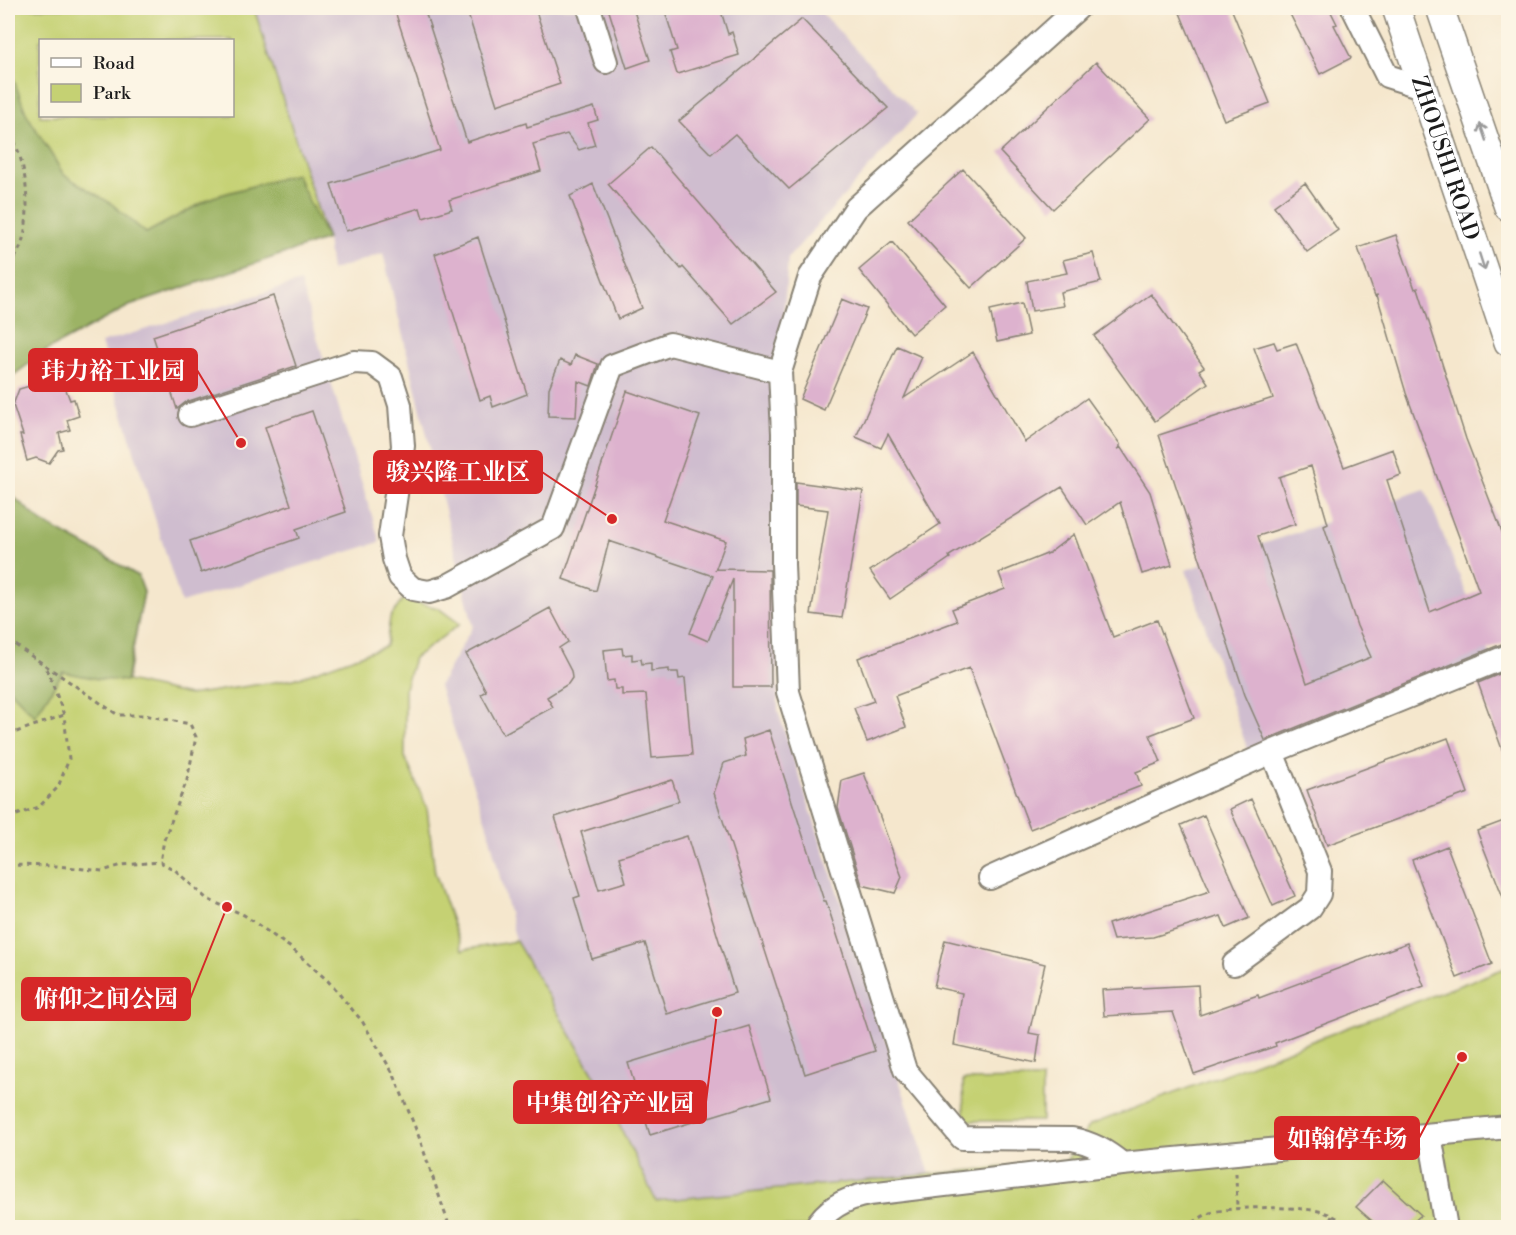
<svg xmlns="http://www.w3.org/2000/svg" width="1516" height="1235" font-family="'Libre Bodoni','Noto Serif SC',serif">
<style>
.industrial{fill:#cfbdcf}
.green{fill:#c5d173;stroke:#707648;stroke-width:1.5;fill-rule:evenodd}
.forest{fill:#9cb365;stroke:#5c6840;stroke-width:1.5}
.building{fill:#ddb2ce;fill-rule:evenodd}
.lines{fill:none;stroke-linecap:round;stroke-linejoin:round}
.minor-casing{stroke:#888274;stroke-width:26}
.major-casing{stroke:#888274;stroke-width:30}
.path{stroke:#888274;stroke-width:3;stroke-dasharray:4.5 4.5;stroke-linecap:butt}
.minor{stroke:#fff;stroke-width:22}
.major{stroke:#fff;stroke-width:27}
.oneway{stroke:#999}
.labels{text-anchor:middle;stroke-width:5;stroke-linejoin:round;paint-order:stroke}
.street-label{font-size:22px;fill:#1c1c1c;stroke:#fcf5e5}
.leader{fill:none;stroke:#d62828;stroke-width:2}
.callout-dot{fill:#d62828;stroke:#fcf5e5;stroke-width:2}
.callout{fill:#d62828;stroke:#d62828;stroke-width:2}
.callout-label{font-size:24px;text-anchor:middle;font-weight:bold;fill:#fff}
</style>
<rect width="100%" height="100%" fill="#fcf5e5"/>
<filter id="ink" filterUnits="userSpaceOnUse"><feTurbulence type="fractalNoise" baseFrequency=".0167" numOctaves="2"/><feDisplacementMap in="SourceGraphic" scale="12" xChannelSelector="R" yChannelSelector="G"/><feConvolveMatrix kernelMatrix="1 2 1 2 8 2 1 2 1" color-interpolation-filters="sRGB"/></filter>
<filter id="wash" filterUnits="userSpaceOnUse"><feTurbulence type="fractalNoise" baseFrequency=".008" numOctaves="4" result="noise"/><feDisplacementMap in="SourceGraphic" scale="24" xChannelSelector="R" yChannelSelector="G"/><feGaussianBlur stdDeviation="1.35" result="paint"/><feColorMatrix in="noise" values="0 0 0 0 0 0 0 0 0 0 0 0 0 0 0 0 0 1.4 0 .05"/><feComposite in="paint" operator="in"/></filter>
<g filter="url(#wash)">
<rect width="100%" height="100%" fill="#f5e7cd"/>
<path class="industrial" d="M254,8h563l100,106 -129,144 -12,153 2,300 152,463 -274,27 -57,-118 -83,-142 -29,-116 -48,-139 34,-60 -90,-373 -52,18 -4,-32z
M300,282l80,260 -199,61 -80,-260z
M1425,489l66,167 -241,101 -64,-187z"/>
<path class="green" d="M8,8h246l73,231 -198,67 -80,43 -41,30zM40,40h192v76h-192z
M8,492l34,30 64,35 32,19 6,16 -17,89 62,14 105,-16 92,-33 4,-28 13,-19 35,9 22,16 -46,34 -9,30v69l22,51 8,65 27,77 54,-9 83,142 57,118 410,-40 24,-36 418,-158v260h-1500z
M1042,1079v42h-78l-1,-41z"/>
<path class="forest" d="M8,64l18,49 38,62 48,29 34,29 67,-36 83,-23 31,65 -198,67 -80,43 -41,30z
M8,492l34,30 64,35 32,19 6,16 -18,89 -28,-2 -35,-7 -28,44 -27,-28z"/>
<g id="blocks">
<path class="building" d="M394,8h30l43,134 59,-19 1,4 67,-20 4,13 -10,3 7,22 -16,5 -12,-16 -34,10 8,27 -92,29 3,9 -29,9 -3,-10 -74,23 -15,-47 109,-34z
M466,8h69l25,76 -63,21z
M608,8h25l17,52 -23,8z
M664,8h56l8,26 4,-2 7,23 -62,19 -7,-22 7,-2z
M1178,8h53l39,95 -46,17z
M1287,8h42l8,16 -3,1 17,33 -31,16z
M802,19l86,89 -99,81 -54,-55 -24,20 -32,-33z
M1096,62l54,57 -97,90 -53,-57z
M651,147l125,145 -43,32 -50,-57 -2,2 -73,-85z
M963,169l63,69 -55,50 -63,-68z
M1305,183l33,47 -31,22 -33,-46z
M593,184l49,124 -24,11 -48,-123z
M1396,235l19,54 3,-1 48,151 43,111v91l-244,99 -20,-45 -86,-260 114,-37 -19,-50 20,-6 3,7 19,-6 48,124 49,-18 8,26 -14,5 43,132 49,-21 -73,-198 -29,-98 -2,1 -17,-48zM1311,466l17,58 -4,2 33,100 14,31 -64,26 -49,-147 37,-12 -16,-47z
M478,237l49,157 -34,13 -3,-11 -10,4 -45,-146z
M892,242l53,63 -34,29 -52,-64z
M1093,253l8,29 -41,10 3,14 -31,5 -5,-30 40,-8 -4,-13z
M1151,294l53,73 -5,3 9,13 -53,38 -61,-85z
M273,296l23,70 -110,36 -9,7 -24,-73z
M842,299l25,10 -43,101 -24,-11z
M1022,303l7,32 -32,7 -7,-32z
M897,346l25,11 -18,41 69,-46 52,90 62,-44 33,46v3l-3,2 4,-1 29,44 22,73 -30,9 -22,-72 -33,23 -25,-38 -113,69 1,2 -60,41 -20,-28 70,-47 -52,-90 -7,14 -25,-11z
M575,355l23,9 -7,22 -13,-5 -2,36 -28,-1 1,-28 11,-28 11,5z
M61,377l9,23 4,-1 5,17 -12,4 3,10 -11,3 4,16 -5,1 -9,13 -13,-5 -9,3 -7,-26h3l-10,-30 6,-16z
M627,391l73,25 -37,104 63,21 -11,30 1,-2 54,1 1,117h-38v-108l-25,62 -18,-8 23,-57 -104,-35 -13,50 -33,-12z
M312,411l34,101 -50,17 3,9 -98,35 -11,-32 101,-36 -26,-78z
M796,482l67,9 -21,127 -31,-4 17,-104 -32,-4z
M1074,534l39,103 44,-17 37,98 -44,17 11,27 -25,10 5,14 -111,43 -61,-161 -74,28 11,31 -39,15 -13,-34 20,-7 -16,-43 99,-37 -5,-12 53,-20 -6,-16 50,-20z
M550,608l18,34 -9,6 12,23 1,7 -4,6 -21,13 6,10 -50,27 -22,-40 5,-3 -20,-37z
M622,648l1,7 9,-1v6l9,-1 1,5 9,-1v8l18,-2v3h9l1,7 6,-1 7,77 -40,3 -6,-64 -24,1v-6h-7l-1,-9 -7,1 -3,-31z
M1509,670v93h-2l-29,-80z
M769,730l55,171h2l49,150 -70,23 -91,-281 10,-30 22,-7 -3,-17z
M1448,738l20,55 -141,52 -20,-55z
M864,773l38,104 -7,16 -33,-8 -24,-77 4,-28z
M672,780l7,21 -98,31 18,58 27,-8 -7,-25 68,-21 48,157 -68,21 -22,-71 -53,16 -18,-61 6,-2 -25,-79z
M1251,799l44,97 -22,10 -43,-97z
M1204,815l45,103 -23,10 -5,-12 -68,21 -40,3 -5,-16 102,-33 -29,-66z
M1509,819v91h-1l-31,-79z
M1447,846l45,118 -35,14 -45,-118z
M945,940l100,24 -16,69 11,2 -4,28 -82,-18 8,-52 -28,-6z
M1407,943l17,43 -149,57 1,3 -82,28 -21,-62 -69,4 -2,-26 96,-5 2,30 58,-20 1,3z
M749,1026l22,72 -121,37 -22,-72z
M1383,1180l38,35 -13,12h-29l-23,-20z"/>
</g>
</g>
<g filter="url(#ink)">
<use href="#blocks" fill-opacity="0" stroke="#888274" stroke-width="1.5"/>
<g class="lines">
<defs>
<path id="minor" d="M589,8l17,54
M1078,8l-222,200 -46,69 -30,95 3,61v131l5,128 117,378 57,68 110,1c20,4 34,12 50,25
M1353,8l34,68 38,12
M190,415l164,-53 18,1 19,14 9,28 3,41 -13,90 4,23 6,18 13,12 16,3 17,-5 107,-59 59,-162 58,-22 110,28
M990,878l282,-126 236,-96
M1234,964l76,-56 9,-14 1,-23 -48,-119
M1430,1135l16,93
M815,1228c12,-21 32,-30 54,-34l253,-30 386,-37"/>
<g id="major">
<path id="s1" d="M1396,8l112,334"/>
<path d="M1440,8l68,199"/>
</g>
</defs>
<use href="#minor" class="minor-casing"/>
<use href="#major" class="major-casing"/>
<path class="path" d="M8,124c6,16 13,32 16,49 5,28 6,72 -16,93
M8,640l110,75h26l46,9 6,13 -9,43 -23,60 -4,22
M8,735l56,-20
M8,818l31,-11 19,-20 11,-28 -5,-44 -18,-49
M8,865l49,1 46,5 19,-6 38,-3 15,8 32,29 37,16 47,33 37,33 34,40 32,54 25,62 31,91
M1236,1173l1,36
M1186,1228c8,-6 16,-12 24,-15 20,-7 91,-7 113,-1 10,3 20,9 29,16
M1327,1228l5,-12"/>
<use href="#minor" class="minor"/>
<use href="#major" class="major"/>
</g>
<defs><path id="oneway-shaft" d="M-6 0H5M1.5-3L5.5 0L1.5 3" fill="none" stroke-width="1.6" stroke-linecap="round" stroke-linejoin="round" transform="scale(1.5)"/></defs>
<g class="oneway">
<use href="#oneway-shaft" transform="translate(1483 132) rotate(-109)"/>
<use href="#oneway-shaft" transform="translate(1482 262) rotate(72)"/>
</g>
</g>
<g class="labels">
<g class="street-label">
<text dy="8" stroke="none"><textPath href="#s1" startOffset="158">ZHOUSHI ROAD</textPath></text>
</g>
</g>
<path class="leader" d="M241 443L197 370M612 519L542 472M227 907L190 999M717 1012L706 1102M1462 1057L1419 1138"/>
<g class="callout-dot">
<circle cx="241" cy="443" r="6"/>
<circle cx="612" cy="519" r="6"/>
<circle cx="227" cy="907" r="6"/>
<circle cx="717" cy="1012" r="6"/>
<circle cx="1462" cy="1057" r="6"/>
</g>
<g class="callout">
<rect x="29" y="349" width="168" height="42" rx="6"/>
<rect x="374" y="451" width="168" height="42" rx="6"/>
<rect x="22" y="978" width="168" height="42" rx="6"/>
<rect x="514" y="1081" width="192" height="42" rx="6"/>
<rect x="1275" y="1117" width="144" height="42" rx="6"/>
</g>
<g class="callout-label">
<text x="113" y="379">玮力裕工业园</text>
<text x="458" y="480">骏兴隆工业区</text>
<text x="106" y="1007">俯仰之间公园</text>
<text x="610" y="1111">中集创谷产业园</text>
<text x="1347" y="1147">如翰停车场</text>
</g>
<rect width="1516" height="1235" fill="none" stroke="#fcf5e5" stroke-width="30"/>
<rect x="39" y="39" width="195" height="78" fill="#fcf5e5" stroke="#a29e95" stroke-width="1.5"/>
<rect x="51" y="58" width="30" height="9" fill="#ffffff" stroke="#a29e95" stroke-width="1.5"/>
<text x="93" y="69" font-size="18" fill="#1c1c1c">Road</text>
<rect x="51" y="84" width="30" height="18" fill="#c5d173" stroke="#a29e95" stroke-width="1.5"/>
<text x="93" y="99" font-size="18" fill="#1c1c1c">Park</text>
</svg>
